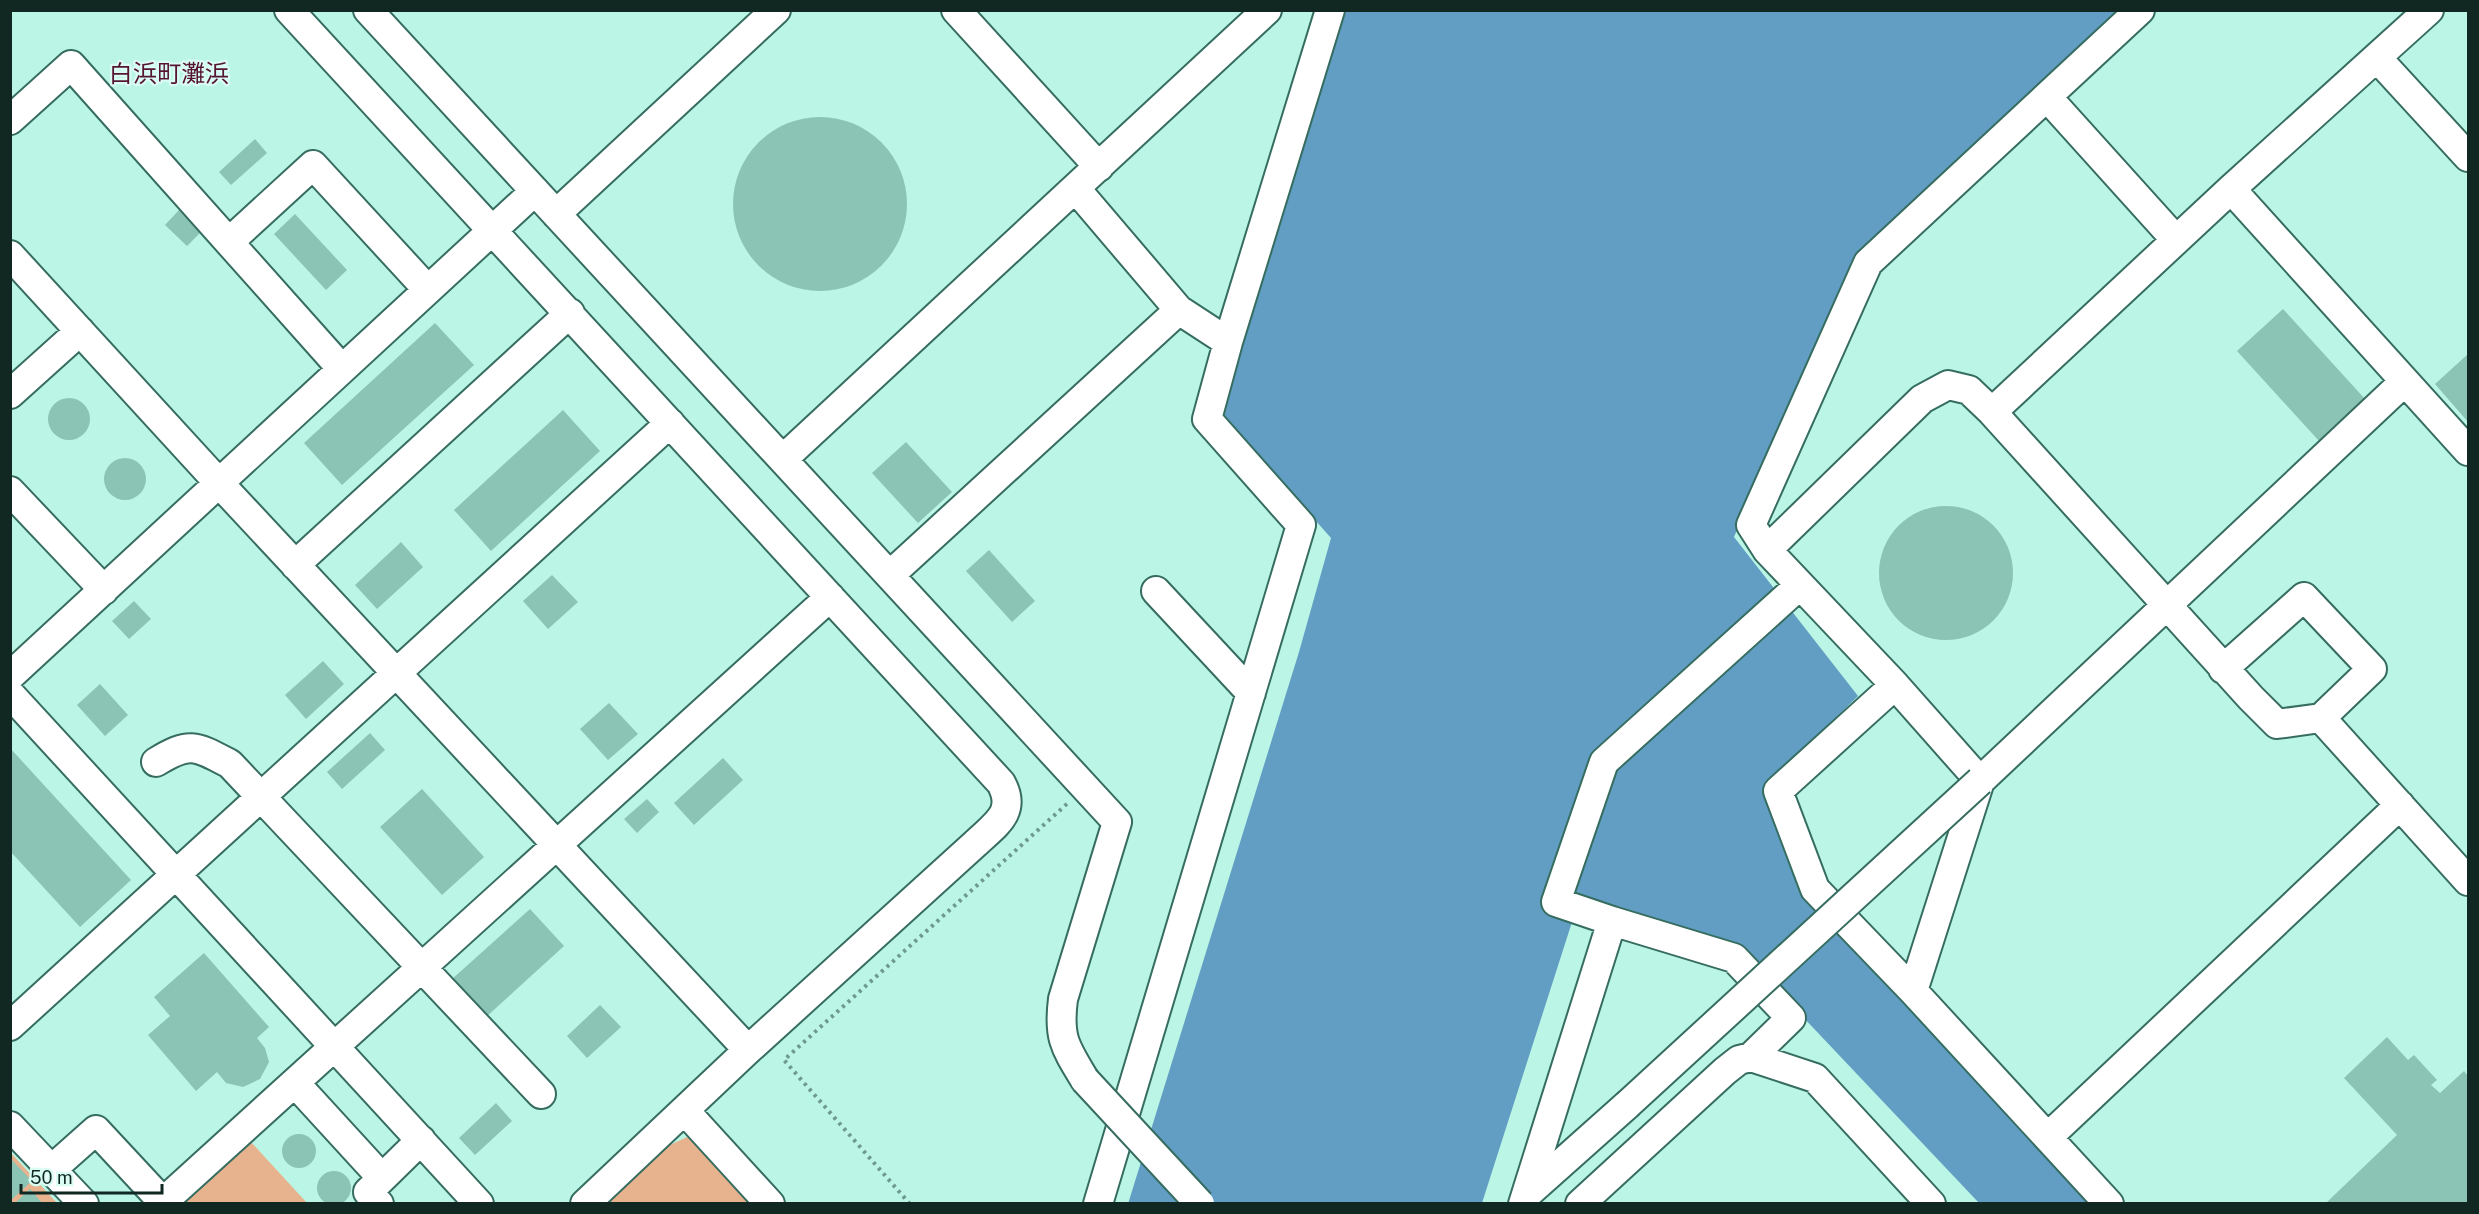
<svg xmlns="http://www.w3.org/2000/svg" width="2479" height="1214" font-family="'Public Sans','Noto Sans JP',sans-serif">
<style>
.green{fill:#e7b38e}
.water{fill:#629ec3}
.building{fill:#8bc4b5}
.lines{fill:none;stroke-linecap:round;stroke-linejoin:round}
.minor-casing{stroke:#366d60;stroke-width:32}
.path{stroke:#6e998e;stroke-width:4;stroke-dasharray:3 4.5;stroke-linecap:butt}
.minor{stroke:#fff;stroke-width:28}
.minor-bridge-casing{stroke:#366d60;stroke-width:32;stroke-linecap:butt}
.minor-bridge{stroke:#fff;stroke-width:28}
.labels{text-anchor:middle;stroke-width:4.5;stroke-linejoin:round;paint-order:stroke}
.quarter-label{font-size:24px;fill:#551432;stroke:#dafdf3}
</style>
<rect width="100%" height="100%" fill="#bbf5e5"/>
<path class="green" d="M687,1137l10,3 58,64h-149l62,-58z
M250,1141l57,62 -124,1z
M11,1153l46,50h-46z"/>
<path class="water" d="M1344,11h773l-263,245 -120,281 124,159 -96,94 40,103 288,310h-111l-248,-262 -151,-44 -98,306 -354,1 171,-552 32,-114 -110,-124z"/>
<path class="building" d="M733 204a87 87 0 1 1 174 0a87 87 0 1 1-174 0Z
M255,139l12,14 -36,32 -12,-13z
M179,210l22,22 -14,14 -22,-21z
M295,214l52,56 -21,20 -52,-56z
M2283,309l82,90 -46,42 -82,-90z
M435,323l39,42 -132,120 -38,-42z
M2468,354v68l-33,-38z
M48 419a21 21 0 1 1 42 0a21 21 0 1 1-42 0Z
M563,410l37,41 -109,100 -37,-41z
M906,442l46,50 -34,31 -46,-50z
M104 479a21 21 0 1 1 42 0a21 21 0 1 1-42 0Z
M1879 573a67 67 0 1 1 134 0a67 67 0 1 1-134 0Z
M401,542l22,25 -46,42 -22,-24z
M989,550l46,51 -23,21 -46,-51z
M552,575l26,27 -30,27 -25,-28z
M134,601l17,18 -22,20 -17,-18z
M323,661l21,23 -38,35 -21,-24z
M100,684l28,31 -23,21 -28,-31z
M609,703l29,31 -30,26 -28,-31z
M370,733l15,17 -43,39 -15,-17z
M10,748l121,132 -51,47 -70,-76z
M723,758l20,22 -49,45 -20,-22z
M422,789l62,68 -42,38 -62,-68z
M647,799l12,13 -22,21 -13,-14z
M530,909l34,37 -79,72 -34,-38z
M204,953l65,74 -12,11 8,10 4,14 -9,17 -17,8 -17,-4 -9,-11 -21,19 -48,-56 22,-19 -16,-19z
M600,1005l21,22 -34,31 -20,-22z
M2387,1037l21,23 6,-5 23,25 -6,5 9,8 24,-22 4,5v128h-143l72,-69 -53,-57z
M496,1103l16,18 -37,34 -16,-17z
M282 1151a17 17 0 1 1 34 0a17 17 0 1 1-34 0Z
M10,1158l22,23 -22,20z
M317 1188a17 17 0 1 1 34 0a17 17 0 1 1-34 0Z
M30,1189l13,15h-29z"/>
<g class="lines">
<defs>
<path id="minor" d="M289,10l712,773c16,29 -5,41 -25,60l-228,207 -163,154
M368,10l749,812 -54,177c-5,39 2,48 22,81
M956,10l143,157
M2378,59l90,98
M2047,97l129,143
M10,120l61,-55 271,304
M1076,189l103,121 49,32
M2231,189l237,262
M556,214l220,-204
M229,242l84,-77 115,125
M10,255l209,228 529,567
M10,394l70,-63
M1992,412l239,-223 198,-179
M783,459l484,-449
M10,491l94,99
M1767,550l155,-151 26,-14 21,5 23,22 259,286 26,26 44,-6 147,163
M295,565l275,-252
M890,575l289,-265
M1156,591l95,102
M2223,669l81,-72 68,72 -51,49
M10,676l525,-485
M1895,685l-117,106 37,98 98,102 196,213
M10,694l469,510
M156,762c34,-21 40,-16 74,2l311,330
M1980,781l-85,-96 -128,-135 -16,-25 117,-262 272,-253
M1612,921l-56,-19 48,-140 196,-177
M1913,991l67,-210 424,-399
M10,1026l660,-603
M295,1083l87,95
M685,1111l85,93
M10,1126l74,78
M2048,1137l352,-332
M51,1170l45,-40 67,72 667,-605
M1526,1195l101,-90
M379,1204l-11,-12 53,-52
M1098,1204l203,-679 -94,-106 21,-77 102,-332
M1523,1204l89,-283 122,37 57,60 -40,39
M1580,1204l145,-133 14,-11 12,-3 64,21 116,126"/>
</defs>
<use href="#minor" class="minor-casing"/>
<path class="path" d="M910,1204l-126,-144 285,-258"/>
<use href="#minor" class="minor"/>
<defs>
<path id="minor-bridge" d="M1085,1080l115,124
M1627,1105l353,-324"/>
</defs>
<use href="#minor-bridge" class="minor-bridge-casing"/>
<use href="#minor-bridge" class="minor-bridge"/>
</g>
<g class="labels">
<g class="quarter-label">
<text x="169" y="82">白浜町灘浜</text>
</g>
</g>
<rect width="2479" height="1214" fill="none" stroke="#102722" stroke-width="24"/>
<path d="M21 1184v9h141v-9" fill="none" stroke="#102722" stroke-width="3"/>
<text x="30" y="1184" font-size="18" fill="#102722" stroke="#dafdf3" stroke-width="4.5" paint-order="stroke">50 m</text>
</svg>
